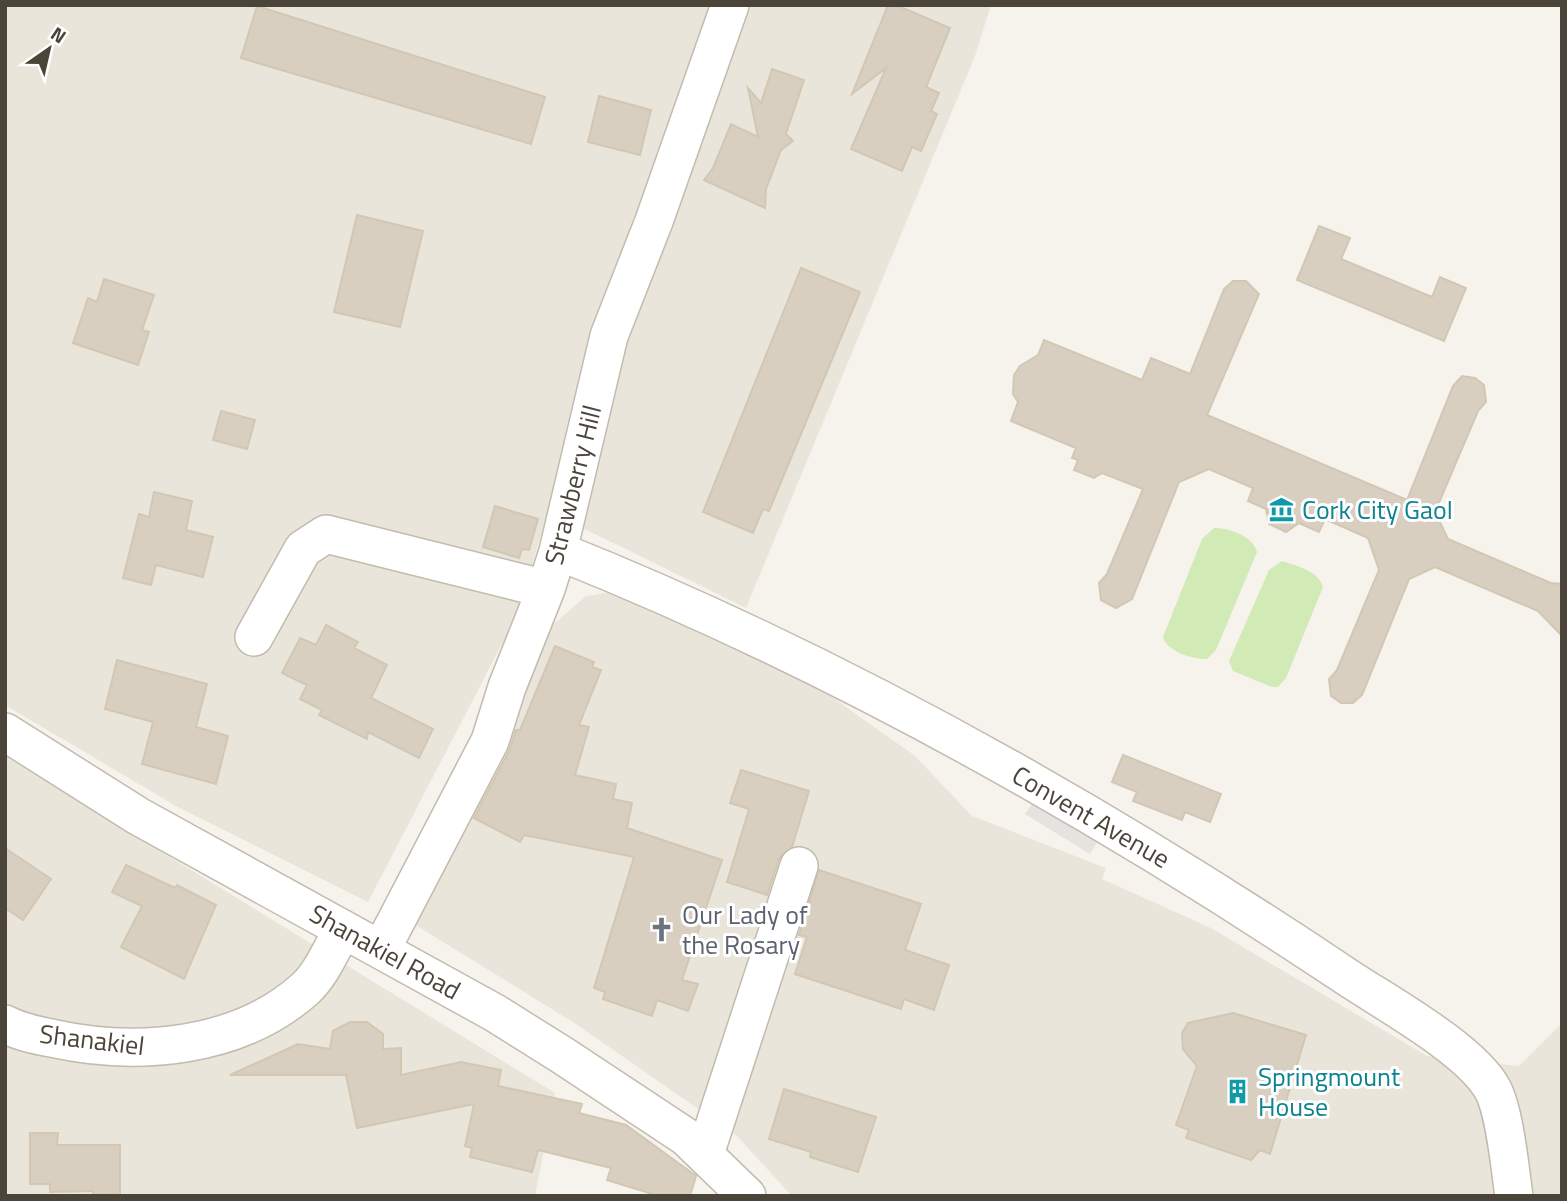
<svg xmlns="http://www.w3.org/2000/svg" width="1567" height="1201" font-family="'Titillium Web',sans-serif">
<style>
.residential{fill:#eae5da}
.green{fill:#d2eab5}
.parking{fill:#e5e3e0}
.building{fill:#d8cfc1;stroke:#d3c7b4;stroke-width:2}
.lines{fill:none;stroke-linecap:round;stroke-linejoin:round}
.minor-casing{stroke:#c2bbae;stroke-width:40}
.minor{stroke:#fff;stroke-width:37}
.labels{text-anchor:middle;stroke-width:6;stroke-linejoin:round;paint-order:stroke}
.street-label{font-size:26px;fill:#4b4439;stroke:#fff}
.culture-label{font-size:26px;fill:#0d838f;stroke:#fff;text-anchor:start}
.worship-label{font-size:26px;fill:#5b616d;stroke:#fff;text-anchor:start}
</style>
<rect width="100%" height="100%" fill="#f6f3ec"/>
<path class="residential" d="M5,5h986l-16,51 -229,552 -198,-97 -31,104 -149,287 -192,-96 -171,-101z
M612,592l197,89 105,74 58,61 134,52 -4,11 109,49 216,128 92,10 43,-43v173h-770l-55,-60 -161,-112 -162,-100 135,-296 37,-32z
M5,756l550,337 -20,103h-530z"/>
<path class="green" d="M1214,528c15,0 39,8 43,24l-41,98 -9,9c-14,0 -40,-7 -44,-22l39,-98z
M1282,561c14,5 36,9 41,26l-37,91 -8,9h-6l-39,-16 -4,-10 40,-91z"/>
<path class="parking" d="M1036,798l64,40 -10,16 -65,-40z"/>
<path class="building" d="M888,5h8l54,23 -24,59 13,6 -8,18 6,3 -16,37 -9,-4 -10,24 -51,-22 35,-81 -34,26z
M257,6l288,91 -14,47 -290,-86z
M772,69l32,11 -18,54 7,7 -12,9 -15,39 -1,19 -61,-28 9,-12 18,-44 27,13 -10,-49 13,15z
M599,96l52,14 -11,45 -52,-13z
M357,215l66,16 -23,96 -66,-15z
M1319,226l31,12 -9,21 91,38 8,-20 26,11 -22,53 -147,-61z
M801,268l59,24 -91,219 -6,-2 -10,24 -50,-21z
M104,279l50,16 -12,35 7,2 -11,33 -65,-22 15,-45 9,4z
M1233,281h13l13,13 -52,121 200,85 46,-114 9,-10 13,2 9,7 2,17 -8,9 -43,101 13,27 103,44 11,1v52l-24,-25 -103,-44 -26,12 -47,116 -9,8h-12l-10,-7 -2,-17 8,-9 42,-100 -11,-32 -43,-19 -6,13 -20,-9 -13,9 -17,-8 -3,-15 -18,-8 5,-13 -44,-19 -30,13 -47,117 -16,9 -15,-8 -2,-17 8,-9 36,-85 -41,-16 -8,5 -20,-8 4,-10 -6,-2 4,-10 -65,-27 7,-19 -5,-8 1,-19 6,-9 18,-11 6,-15 98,40 9,-22 39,16 34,-85z
M221,411l34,9 -8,29 -34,-9z
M154,492l38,9 -6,29 27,7 -10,40 -47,-12 -5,20 -28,-7 16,-64 10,3z
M495,506l43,13 -9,31 -7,-1 -3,9 -36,-11z
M326,625l32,17 -4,6 33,17 -16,33 62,31 -14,29 -51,-26 -1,7 -48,-24 3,-5 -22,-11 7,-14 -25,-12 18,-35 16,7z
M555,646l39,16 -2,5 9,3 -22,55 10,2 -14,48 41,9 -3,15 19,4 -5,25 95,32 -40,120 16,4 -10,27 -31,-11 -5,16 -49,-17 2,-7 -11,-4 40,-131 -110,-22 -4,7 -46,-24 35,-67 7,-21h4z
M117,660l90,24 -11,43 32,9 -12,48 -74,-20 11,-42 -48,-13z
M1123,755l98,39 -11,28 -25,-10 -3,8 -49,-19 4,-9 -25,-10z
M741,770l68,21 -17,56 -13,12 -12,36 -40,-13 22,-73 -19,-6z
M5,848l46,31 -28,41 -18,-12z
M126,865l49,23 2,-3 39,20 -32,74 -63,-32 21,-41 -30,-14z
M819,870l102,34 -16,46 44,15 -15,45 -30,-11 -3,10 -106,-35 12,-37 -8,-2z
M1233,1013l73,22 -36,119 -10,-4 -9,10 -65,-22 3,-8 -13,-5 21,-59 -14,-17 -1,-16 6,-10z
M350,1022h17l16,12v15l18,-1v27l60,-13 40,8 -3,16 84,18 -3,9 47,12 70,51 -6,20h-31l-52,-16 4,-12 -73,-18 -6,22 -62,-15 2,-9 -7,-2 9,-42 -117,24 -11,-53h-116l68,-31 32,5 3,-18z
M784,1089l92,28 -18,55 -48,-15 1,-5 -42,-13z
M30,1133h28l-1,12h63v51h-27v-5l-43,1v-8h-20z"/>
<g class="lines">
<defs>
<path id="minor" d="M558,551c278,111 541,260 789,426 39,26 125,73 146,113 12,23 17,79 21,106
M254,637l49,-88 23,-15 220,55
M5,732l133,84 357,197 67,42 124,82 61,59
M381,950l109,-209 17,-54 39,-98 12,-38 51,-215 45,-115 76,-216
M5,1024c15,8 30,11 46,14 85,19 188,11 255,-50 16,-15 26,-40 37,-59
M705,1154l94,-288"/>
</defs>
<use href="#minor" class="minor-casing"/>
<use href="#minor" class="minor"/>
</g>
<defs>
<symbol id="museum-bare" viewBox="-9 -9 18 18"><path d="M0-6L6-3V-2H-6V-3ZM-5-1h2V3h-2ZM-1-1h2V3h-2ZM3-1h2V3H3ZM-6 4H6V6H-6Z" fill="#0f9aa8" stroke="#fff" stroke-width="2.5" paint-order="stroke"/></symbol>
<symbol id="church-bare" viewBox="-9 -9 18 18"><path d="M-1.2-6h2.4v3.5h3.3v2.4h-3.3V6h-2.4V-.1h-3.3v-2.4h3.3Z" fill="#6b7280" stroke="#fff" stroke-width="2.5" paint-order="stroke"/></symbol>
<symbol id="building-bare" viewBox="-9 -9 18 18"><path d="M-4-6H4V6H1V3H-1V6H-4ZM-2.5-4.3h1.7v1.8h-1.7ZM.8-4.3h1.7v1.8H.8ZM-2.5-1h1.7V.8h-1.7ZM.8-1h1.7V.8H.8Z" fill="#0f9aa8" stroke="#fff" stroke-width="2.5" paint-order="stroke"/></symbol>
</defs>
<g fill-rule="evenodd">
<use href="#museum-bare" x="1264" y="492" width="35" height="35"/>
<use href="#church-bare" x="644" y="912" width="35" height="35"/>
<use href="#building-bare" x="1220" y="1074" width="35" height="35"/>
</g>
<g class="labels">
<g class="street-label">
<text transform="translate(573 485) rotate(-76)" y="9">Strawberry Hill</text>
<text transform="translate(1091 817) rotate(30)" y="9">Convent Avenue</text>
<text transform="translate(385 952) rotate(29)" y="9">Shanakiel Road</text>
<text transform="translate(92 1040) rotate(7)" y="9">Shanakiel</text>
</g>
<g class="culture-label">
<text x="1302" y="519">Cork City Gaol</text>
<text x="1258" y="1086">Springmount<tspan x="1258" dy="30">House</tspan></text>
</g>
<g class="worship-label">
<text x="682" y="924">Our Lady of<tspan x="682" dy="30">the Rosary</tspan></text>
</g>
</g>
<rect width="1567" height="1201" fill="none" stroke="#4b4439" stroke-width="14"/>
<g transform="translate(49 49) rotate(34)" stroke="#ffffff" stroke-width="5" paint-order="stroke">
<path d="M0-5L12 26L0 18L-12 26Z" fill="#4b4439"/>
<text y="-10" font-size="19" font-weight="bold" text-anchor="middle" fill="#4b4439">N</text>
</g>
</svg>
